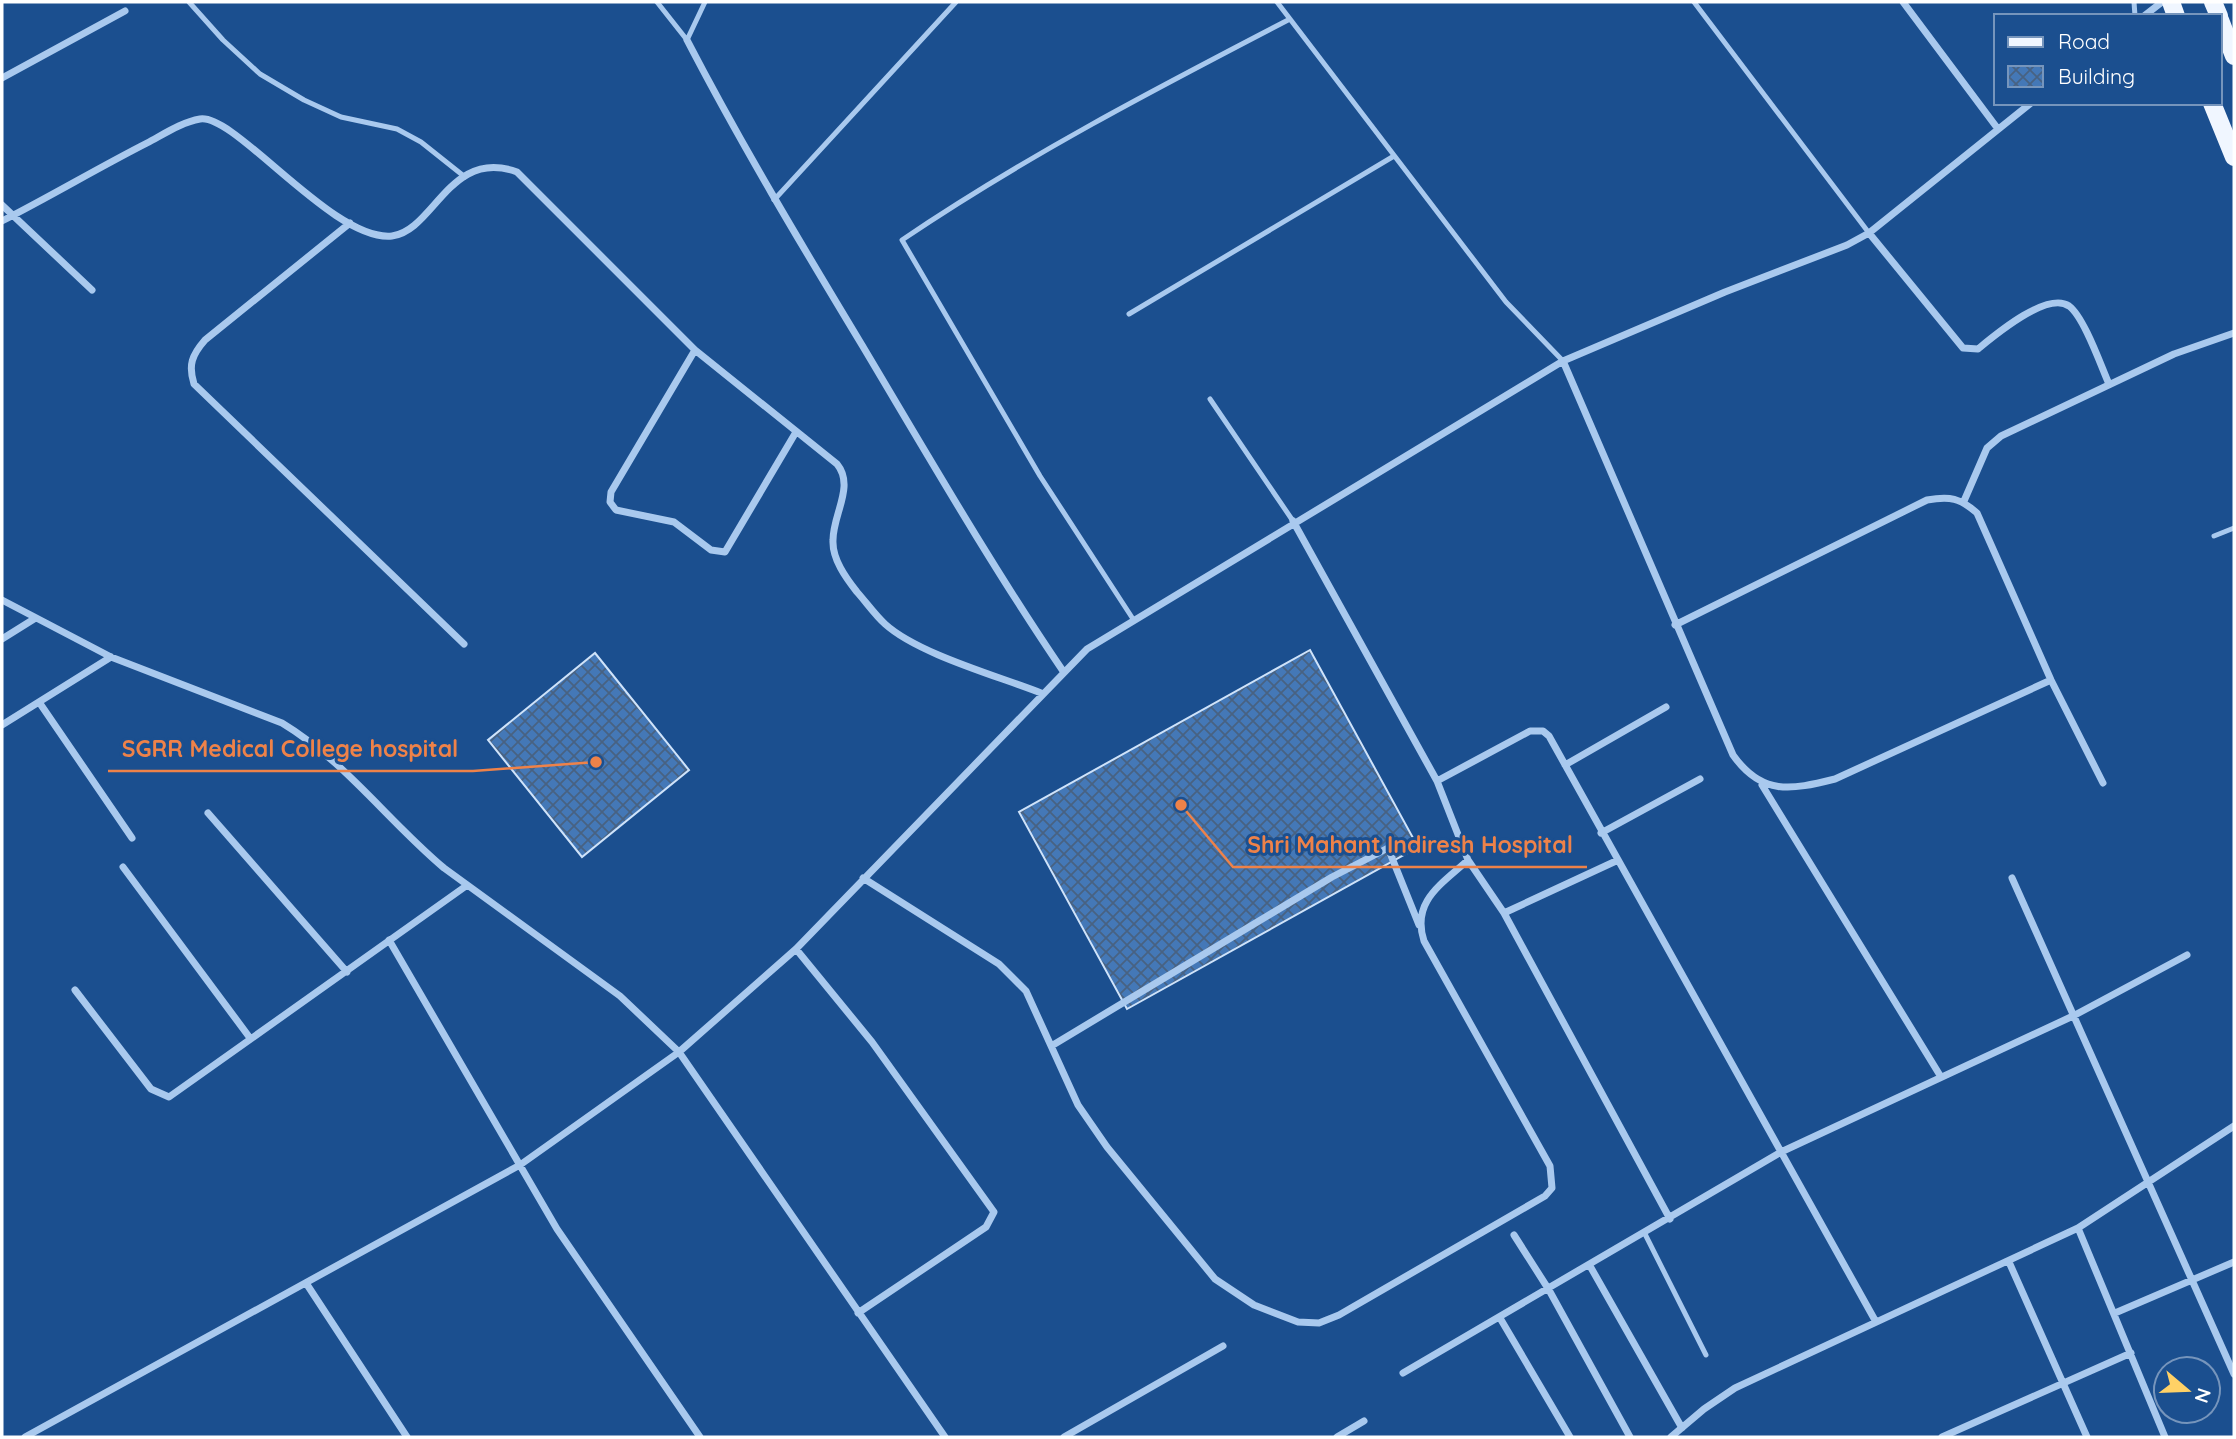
<svg xmlns="http://www.w3.org/2000/svg" width="2236" height="1439" font-family="Quicksand,sans-serif">
<style>
.building{fill:url(#building-cross-hatch);stroke:#cfe3fa;stroke-width:2}
.lines{fill:none;stroke-linecap:round;stroke-linejoin:round}
.service{stroke:#a9c9ee;stroke-width:5}
.minor{stroke:#a9c9ee;stroke-width:7}
.primary{stroke:#f0f6ff;stroke-width:18}
.leader{fill:none;stroke:#ee8249;stroke-width:2.5}
.callout-dot{fill:#ee8249;stroke:#1b4f8f;stroke-width:2.5}
.callout-label{font-size:23px;text-anchor:middle;font-weight:bold;fill:#ee8249;stroke:#1b4f8f;stroke-width:6;stroke-linejoin:round;paint-order:stroke}
</style>
<defs>
<pattern id="building-cross-hatch" width="8" height="8" patternUnits="userSpaceOnUse" patternTransform="scale(1.75)"><rect width="8" height="8" fill="#4478b7"/><path d="M0 0l8 8M0 8l8-8" fill="none" stroke="#486282"/></pattern>
</defs>
<rect width="100%" height="100%" fill="#1b4f8f"/>
<path class="building" d="M1310,650l108,197 -291,162 -108,-197z
M595,653l94,117 -107,87 -94,-117z"/>
<g class="lines">
<path class="service" d="M189,2l34,38 37,34 44,26 37,17 56,12 24,13 44,35
M657,2l30,38 18,-38
M1277,2l229,300 57,59
M1694,2l175,231
M2134,2l1,14
M774,200l182,-198
M1129,314l265,-158
M1210,399l83,122
M2214,536l20,-8
M1133,619l-93,-143 -138,-236c124,-84 255,-152 388,-221
M1645,1234l61,121"/>
<path class="minor" d="M1903,2l95,127
M2144,16l18,-14
M687,40c54,104 114,204 175,305 65,109 129,220 201,326
M2,78l123,-67
M2,205l90,85
M2,221c49,-25 96,-53 145,-78 17,-9 35,-21 53,-24 35,-6 133,123 192,117 42,-5 58,-89 125,-64l178,178 142,114c18,22 -4,50 -4,76 -1,19 13,38 24,52 9,10 18,23 28,32 33,30 113,52 156,69
M350,223l-145,117c-13,15 -17,25 -11,44l270,260
M1869,233l94,115 15,1c17,-14 69,-58 91,-43 15,11 32,60 40,78
M695,350l-84,142 -1,10 6,8 58,12 37,28 14,2 71,-120
M1563,361l170,394c29,41 58,35 102,24l216,-99
M1964,501l23,-53 14,-12 173,-82 60,-21
M1293,521l144,260 31,79 36,53 166,306
M2,600l109,57 171,66c63,38 106,98 162,145l176,128 59,56 266,385
M1675,625l252,-125c23,-4 33,-2 50,13l74,167 52,103
M2,639l32,-20
M39,702l93,136
M2,725l109,-68
M1565,765l101,-58
M1437,781l93,-50h13l6,5 327,586
M1762,785l179,292
M208,813l139,159
M1601,833l99,-54
M123,867l127,171
M863,878l136,86 27,27 52,114 29,42 108,132 39,26 44,17 21,1 20,-8 206,-119 7,-8 -2,-22 -126,-225c-13,-40 18,-57 44,-81
M2012,878l222,496
M1504,913l112,-52
M389,940l168,289 143,208
M796,949l76,93 122,170 -8,15 -128,86
M75,990l76,99 18,8 297,-211
M1053,1045l279,-168 56,-29 31,77
M2078,1228l87,209
M1514,1235l35,55 81,147
M2009,1262l78,175
M1590,1266l92,162
M306,1283l101,154
M2115,1313l119,-51
M1500,1318l70,119
M1403,1373l378,-221 292,-136 114,-61
M25,1437l495,-272 159,-113 117,-103 291,-300 476,-288 162,-69 122,-47 22,-12 162,-130
M1064,1437l159,-91
M1337,1437l27,-16
M1671,1437l33,-28 31,-21 343,-160 156,-102
M1942,1437l189,-84"/>
<path class="primary" d="M2171,2l5,14
M2213,2l6,14
M2220,20l14,36
M2212,103l22,54"/>
</g>
<path class="leader" d="M596 762L473 771H108M1181 805L1233 867H1587"/>
<g class="callout-dot">
<circle cx="596" cy="762" r="7"/>
<circle cx="1181" cy="805" r="7"/>
</g>
<g class="callout-label">
<text x="290" y="757">SGRR Medical College hospital</text>
<text x="1410" y="853">Shri Mahant Indiresh Hospital</text>
</g>
<rect width="2236" height="1439" fill="none" stroke="#ffffff" stroke-width="7"/>
<rect x="1994" y="14" width="228" height="91" fill="#1b4f8f" stroke="#7695bc" stroke-width="2"/>
<rect x="2008" y="37" width="35" height="10" fill="#f0f6ff" stroke="#7695bc" stroke-width="2"/>
<text x="2058" y="49" font-size="21" fill="#ffffff">Road</text>
<rect x="2008" y="66" width="35" height="21" fill="url(#building-cross-hatch)" stroke="#7695bc" stroke-width="2"/>
<text x="2058" y="84" font-size="21" fill="#ffffff">Building</text>
<g transform="translate(2187 1390) rotate(109)"><circle r="33" fill="#1b4f8f" stroke="#7695bc" stroke-width="2"/>
<path d="M0-5L12 26L0 18L-12 26Z" fill="#ffd166"/>
<text y="-10" font-size="19" font-weight="bold" text-anchor="middle" fill="#ffffff">N</text>
</g>
</svg>
